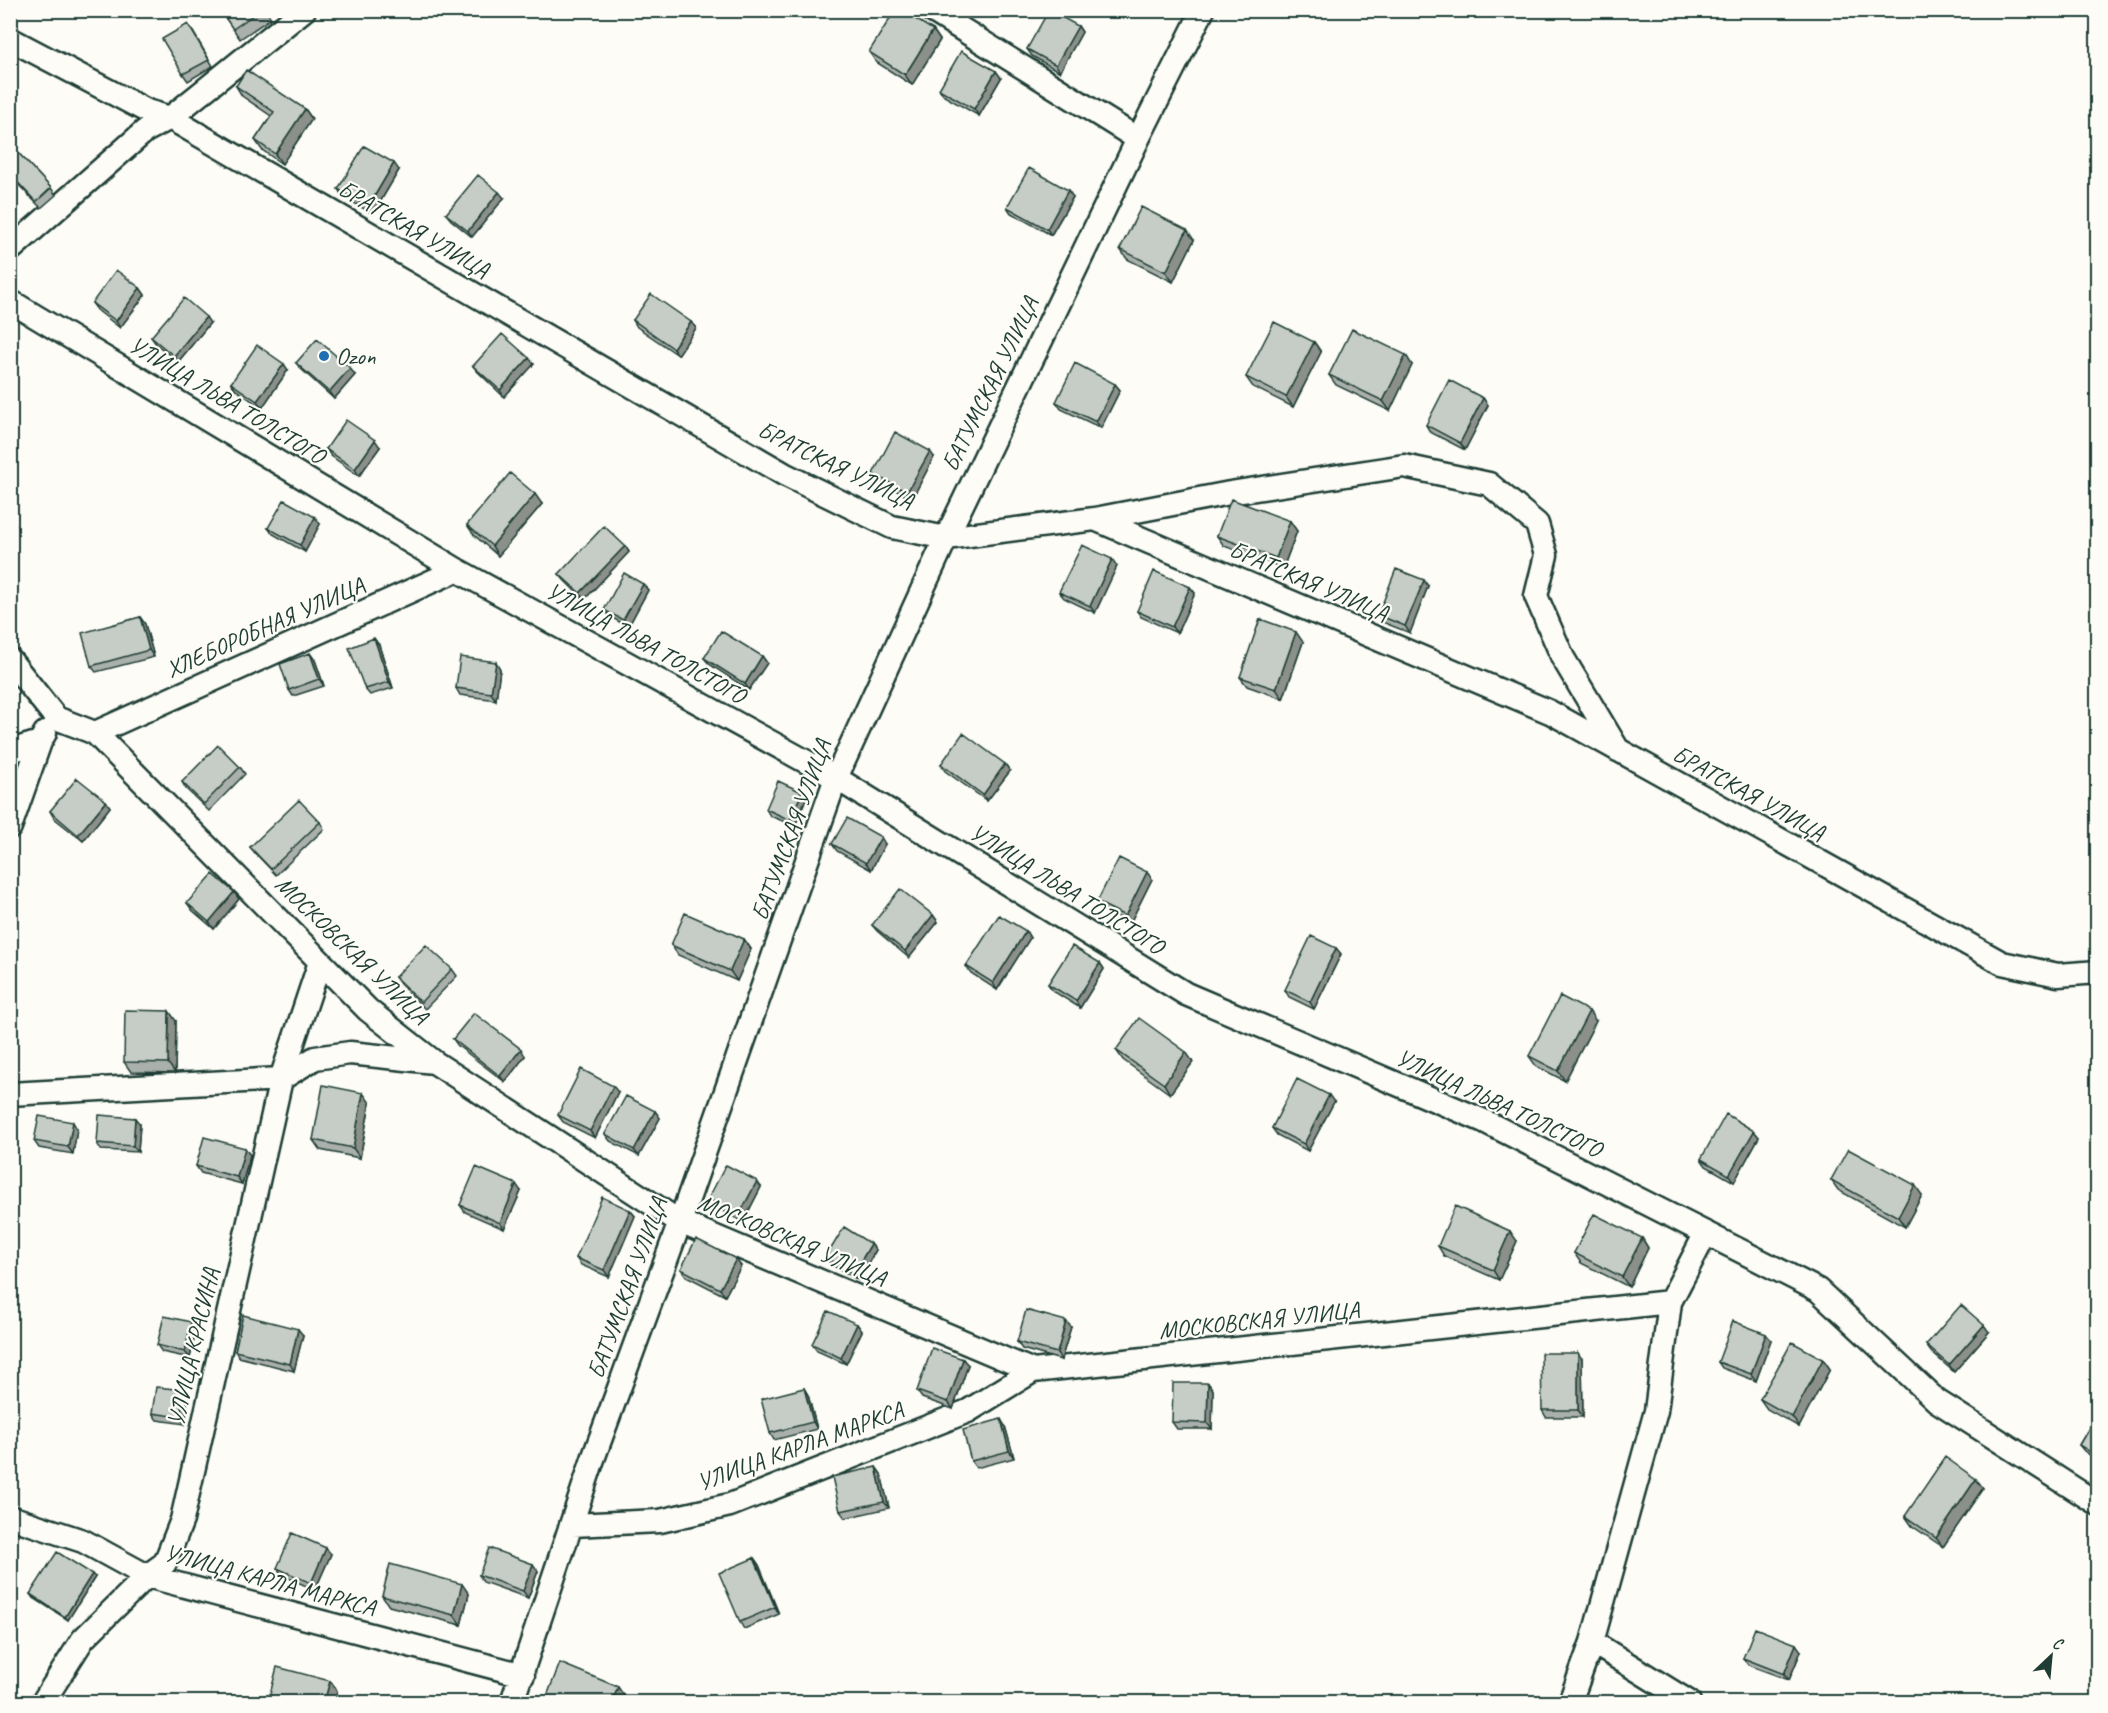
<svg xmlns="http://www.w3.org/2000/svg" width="2108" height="1713" font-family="Caveat,sans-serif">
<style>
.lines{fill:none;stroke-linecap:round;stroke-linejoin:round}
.minor-casing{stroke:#1f3d34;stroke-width:27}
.minor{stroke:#fdfcf7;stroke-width:22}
.wall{fill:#aab0ab;stroke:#1f3d34;stroke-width:1.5}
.shaded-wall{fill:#8b908b;stroke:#1f3d34;stroke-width:1.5}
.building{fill:#c6cdc7;stroke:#1f3d34;stroke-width:1.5}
.poi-dot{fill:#1f6fb2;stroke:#fdfcf7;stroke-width:2}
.labels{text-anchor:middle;stroke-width:4.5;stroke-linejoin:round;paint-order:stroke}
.street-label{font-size:24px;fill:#1f3d34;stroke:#fdfcf7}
.poi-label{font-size:24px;fill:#1f3d34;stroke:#fdfcf7;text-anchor:start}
</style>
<rect width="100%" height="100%" fill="#fdfcf7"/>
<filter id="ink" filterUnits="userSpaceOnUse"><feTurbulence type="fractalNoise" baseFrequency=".0167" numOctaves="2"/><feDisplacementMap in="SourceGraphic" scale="12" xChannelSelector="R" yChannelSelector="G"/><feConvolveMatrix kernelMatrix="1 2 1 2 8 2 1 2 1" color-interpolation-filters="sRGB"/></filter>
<g filter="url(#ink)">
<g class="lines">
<defs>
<path id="minor" d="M931,10l207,129
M10,39l137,72 23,7 614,356 108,53 54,11 149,-19 455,193 452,251 56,12 40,-3
M10,250l135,-119 25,-13 134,-108
M10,301l447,269 379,208 350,216 298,127 334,169 119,111 161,103
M1095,519l135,-26 174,-27 85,18 48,40 9,31 -10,41 27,62 55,92
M10,660l46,58 39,15 273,277 66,52 246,160 353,149 637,-69 36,-69
M95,733l362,-163
M10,751l30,-9 5,-9
M10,827l30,-85
M10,1094l271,-15 34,-21 35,-5 84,9
M10,1517l73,24 64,35 376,99
M572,1525l88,-4 70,-16 238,-94 65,-40
M1592,1642l97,60
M43,1702l40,-63 64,-63 18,-13 17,-43 99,-441 39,-117
M512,1702l81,-243 87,-237 156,-444 110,-240 192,-399 65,-129
M1570,1702l22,-60 64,-231 14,-109"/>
</defs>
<use href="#minor" class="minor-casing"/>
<use href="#minor" class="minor"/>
</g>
<path class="wall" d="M220,10h46l5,8 -31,21z
M1078,26l4,6 -22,40 -28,-16 -5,-7z
M192,30l21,36 -25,15 -5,-7z
M933,30l7,10 -28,45 -36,-23 -7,-10z
M996,71l5,7 -22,38 -35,-20 -5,-7z
M236,86l69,23 7,10 -30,45 -20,-14 -7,-10 16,-24 -29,-20z
M10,144l41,44 5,7 -15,13 -31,-32z
M399,170l-26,44 -31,-18 -4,-7z
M1073,197l-22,38 -40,-22 -4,-6z
M504,198l-32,39 -21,-17 -5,-6z
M1194,240l-21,42 -46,-23 -7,-10z
M140,288l5,7 -25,33 -23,-18 -5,-7z
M633,320l58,2 5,6 -18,27 -41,-28z
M210,323l-32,39 -22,-18 -5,-7z
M1314,342l7,10 -28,55 -40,-20 -7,-10z
M529,358l5,6 -30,33 -26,-25 -5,-6z
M296,363l59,12 -21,24 -33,-30z
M1412,365l-22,46 -54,-26 -7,-10z
M288,370l-26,38 -27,-19 -4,-6z
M1115,384l5,6 -19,38 -40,-19 -5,-7z
M1483,398l5,7 -23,45 -35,-18 -4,-7z
M380,447l-21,29 -28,-20 -5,-7z
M934,457l-22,42 -34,-18 -5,-7z
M542,504l-44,52 -24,-21 -7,-10z
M10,517l5,7 -5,4z
M1290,521l7,10 -14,37 -59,-22 -7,-10z
M320,524l-15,28 -32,-18 -5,-6z
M625,546l4,6 -45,48 -20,-20 -5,-6z
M1117,566l-22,47 -31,-15 -5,-6z
M643,584l5,6 -20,37 -19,-11 -5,-6z
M1428,586l-18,47 -28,-11 -4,-7z
M1190,587l5,6 -18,40 -36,-16 -4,-6z
M140,617l5,7 9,33 -58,15 -5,-6z
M1303,642l-20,57 -36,-13 -7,-9z
M379,645l14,43 -23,7 -5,-6z
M762,656l5,7 -18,27 -40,-26 -5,-6z
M315,660l9,26 -31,10 -4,-6z
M496,662l4,7 -4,31 -36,-5 -4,-7z
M941,764h64l5,7 -23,30 -42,-30z
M240,767l5,7 -36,37 -23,-22 -4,-7z
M802,792l4,6 -11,28 -25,-10 -4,-7z
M106,801l4,6 -27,34 -29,-23 -4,-7z
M320,822l4,7 -48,46 -21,-22 -5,-6z
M832,844h53l-14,26 -34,-19z
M1147,872l5,7 -22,44 -29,-14 -4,-7z
M239,899l-25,30 -22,-19 -5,-7z
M933,915l5,7 -29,36 -32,-27 -5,-6z
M1026,931l4,7 -33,52 -26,-17 -5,-7z
M744,939l7,10 -14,32 -59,-26 -7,-10z
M1336,948l5,6 -27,55 -25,-12 -4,-7z
M1100,963l4,6 -24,39 -27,-17 -5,-7z
M452,969l5,7 -32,33 -25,-25 -5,-7z
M176,1021l-1,52 -44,-1 -7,-10z
M1596,1021l-31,60 -29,-15 -7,-10z
M453,1039l72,17 -20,26 -47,-36z
M1116,1050l77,12 -23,32 -47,-34z
M618,1092l-23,46 -32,-16 -5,-7z
M1334,1102l-26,49 -31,-16 -5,-7z
M370,1103l-10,55 -40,-8 -7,-10z
M655,1111l5,7 -21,38 -29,-15 -5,-7z
M140,1124l-2,28 -37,-2 -4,-7z
M77,1129l-4,25 -34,-6 -5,-7z
M1754,1131l5,6 -25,45 -28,-16 -5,-7z
M250,1155l-8,29 -41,-11 -5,-7z
M1831,1180l91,15 -17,32 -67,-37z
M761,1187l-18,35 -30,-16 -5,-7z
M521,1191l-17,38 -39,-17 -5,-7z
M630,1210l5,6 -26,61 -28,-12 -5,-7z
M1642,1238l6,10 -19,39 -48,-24 -7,-10z
M1517,1241l-18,39 -55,-24 -6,-10z
M871,1244l5,6 -18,30 -28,-16 -4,-7z
M741,1266l-16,30 -39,-20 -5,-7z
M191,1322l5,7 -6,29 -28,-6 -5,-7z
M857,1324l5,7 -16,33 -29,-13 -5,-7z
M1071,1327l-10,33 -39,-11 -5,-7z
M1989,1332l-35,40 -23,-20 -5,-7z
M303,1335l-9,36 -55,-14 -4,-6z
M1771,1340l-15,41 -34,-13 -4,-6z
M1582,1359l1,58h-37l-4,-7z
M1823,1359l7,10 -31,58 -32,-18 -7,-10z
M968,1365l-15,44 -31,-11 -5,-7z
M1208,1383l5,7 -1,39h-35l-5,-7z
M804,1388l4,7 9,34 -43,11 -4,-7z
M184,1390l4,7 -3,27 -28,-4 -5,-7z
M2097,1414v46l-13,-9 -5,-6z
M1005,1426l9,32 -38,10 -5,-7z
M876,1467l5,7 8,34 -44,10 -5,-7z
M1976,1479l7,9 -40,59 -31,-21 -7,-10z
M331,1554l-16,36 -33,-15 -5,-7z
M754,1558l5,7 20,49 -35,15 -4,-7z
M538,1571l-10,27 -45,-16 -4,-7z
M95,1577l-27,43 -36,-23 -2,-3z
M469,1594l-8,31 -72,-19 -7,-10z
M1801,1651l-12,29 -41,-15 -5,-7z"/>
<path class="shaded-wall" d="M1078,26l4,6 -22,40 -4,-7z
M933,30l7,10 -28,45 -7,-10z
M996,71l5,7 -22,38 -5,-7z
M305,109l7,10 -30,45 -7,-10z
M394,163l5,7 -26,44 -5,-7z
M1068,190l5,7 -22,38 -4,-6z
M499,192l5,6 -32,39 -4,-6z
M1187,230l7,10 -21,42 -7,-10z
M140,288l5,7 -25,33 -4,-7z
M206,317l4,6 -32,39 -4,-6z
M691,322l5,6 -18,27 -5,-7z
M1314,342l7,10 -28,55 -7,-10z
M1406,355l6,10 -22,46 -7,-10z
M529,358l5,6 -30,33 -4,-7z
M284,364l4,6 -26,38 -5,-7z
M350,368l5,7 -21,24 -5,-7z
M1115,384l5,6 -19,38 -5,-6z
M1483,398l5,7 -23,45 -5,-7z
M375,440l5,7 -21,29 -4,-7z
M930,451l4,6 -22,42 -5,-7z
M535,494l7,10 -44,52 -6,-10z
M315,517l5,7 -15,28 -5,-7z
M1290,521l7,10 -14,37 -7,-10z
M625,546l4,6 -45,48 -4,-7z
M1112,559l5,7 -22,47 -5,-7z
M1424,580l4,6 -18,47 -5,-7z
M643,584l5,6 -20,37 -5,-7z
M1190,587l5,6 -18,40 -5,-6z
M140,617l5,7 9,33 -5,-7z
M1296,632l7,10 -20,57 -7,-10z
M374,638l5,7 14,43 -4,-6z
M310,653l5,7 9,26 -5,-7z
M762,656l5,7 -18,27 -4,-6z
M496,662l4,7 -4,31 -5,-7z
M1005,764l5,7 -23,30 -4,-6z
M802,792l4,6 -11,28 -5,-6z
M106,801l4,6 -27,34 -5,-6z
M881,837l4,7 -14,26 -5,-7z
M1147,872l5,7 -22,44 -5,-7z
M234,892l5,7 -25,30 -5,-7z
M933,915l5,7 -29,36 -4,-7z
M1026,931l4,7 -33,52 -4,-7z
M744,939l7,10 -14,32 -7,-10z
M1336,948l5,6 -27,55 -4,-7z
M1100,963l4,6 -24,39 -4,-7z
M169,1011l7,10 -1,52 -7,-10z
M1589,1011l7,10 -31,60 -7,-10z
M521,1049l4,7 -20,26 -5,-6z
M1186,1052l7,10 -23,32 -6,-10z
M613,1086l5,6 -23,46 -5,-7z
M363,1093l7,10 -10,55 -7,-10z
M1329,1095l5,7 -26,49 -4,-7z
M655,1111l5,7 -21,38 -5,-6z
M135,1118l5,6 -2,28 -5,-6z
M73,1122l4,7 -4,25 -5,-7z
M1754,1131l5,6 -25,45 -5,-7z
M245,1148l5,7 -8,29 -5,-7z
M757,1181l4,6 -18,35 -4,-7z
M516,1184l5,7 -17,38 -4,-6z
M1915,1185l7,10 -17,32 -7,-10z
M630,1210l5,6 -26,61 -5,-7z
M1510,1231l7,10 -18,39 -6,-10z
M1642,1238l6,10 -19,39 -7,-10z
M871,1244l5,6 -18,30 -5,-6z
M736,1259l5,7 -16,30 -5,-7z
M1066,1321l5,6 -10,33 -4,-7z
M191,1322l5,7 -6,29 -5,-6z
M857,1324l5,7 -16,33 -5,-6z
M1984,1325l5,7 -35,40 -5,-7z
M298,1329l5,6 -9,36 -4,-7z
M1766,1334l5,6 -15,41 -5,-7z
M1578,1353l4,6 1,58 -5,-7z
M963,1359l5,6 -15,44 -5,-7z
M1823,1359l7,10 -31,58 -7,-10z
M1208,1383l5,7 -1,39 -5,-6z
M804,1388l4,7 9,34 -4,-7z
M184,1390l4,7 -3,27 -5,-7z
M1001,1419l4,7 9,32 -5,-7z
M876,1467l5,7 8,34 -5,-6z
M1976,1479l7,9 -40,59 -7,-9z
M326,1548l5,6 -16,36 -4,-7z
M754,1558l5,7 20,49 -4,-7z
M533,1564l5,7 -10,27 -5,-7z
M92,1574l3,3 -27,43 -3,-3z
M462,1584l7,10 -8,31 -7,-10z
M1796,1644l5,7 -12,29 -5,-6z
M330,1681l7,10 -3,11h-10z
M618,1687l7,10 -2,5h-11z"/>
<path class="building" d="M220,10h40l-27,19z
M895,10h6l32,20 -28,45 -36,-23z
M1049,10l29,16 -22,39 -29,-16z
M188,24l21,36 -26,14 -21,-35z
M961,51l35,20 -22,38 -35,-20z
M246,70l59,39 -30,45 -20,-14 19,-28 -38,-26z
M10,144l41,44 -15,14 -26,-28z
M364,146l30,17 -26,44 -30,-18z
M1029,168l39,22 -21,39 -40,-22z
M478,175l21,17 -31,39 -22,-17z
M1141,207l46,23 -21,42 -46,-23z
M116,270l24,18 -24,33 -24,-18z
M651,294l40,28 -18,26 -40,-28z
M184,298l22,19 -32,39 -23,-19z
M1274,322l40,20 -28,55 -40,-20z
M1352,329l54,26 -23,46 -54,-26z
M502,334l27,24 -29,32 -27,-24z
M317,339l33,29 -21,24 -33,-29z
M257,345l27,19 -27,37 -26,-18z
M1075,363l40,21 -19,38 -40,-20z
M1449,380l34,18 -23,45 -34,-18z
M346,420l29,20 -20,29 -29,-20z
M895,432l35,19 -23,41 -34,-18z
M510,473l25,21 -43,52 -25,-21z
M1231,499l59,22 -14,37 -59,-22z
M284,500l31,17 -15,28 -32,-17z
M604,526l21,20 -45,47 -21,-19z
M1082,545l30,14 -22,47 -31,-14z
M1396,569l28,11 -19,46 -27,-11z
M1154,571l36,16 -18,40 -35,-16z
M624,573l19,11 -20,36 -19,-10z
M140,617l9,33 -58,16 -9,-33z
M1260,619l36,13 -20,57 -36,-12z
M721,631l41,25 -17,28 -41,-26z
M374,638l15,44 -24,7 -16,-41z
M310,653l9,26 -30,11 -9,-26z
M460,657l36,5 -5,31 -35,-5z
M963,733l42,31 -22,31 -42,-31z
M218,745l22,22 -36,37 -22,-22z
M77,778l29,23 -28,34 -28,-24z
M778,781l24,11 -12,28 -24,-11z
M299,800l21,22 -49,47 -21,-22z
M847,818l34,19 -15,26 -34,-19z
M1119,858l28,14 -22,44 -28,-14z
M213,874l21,18 -25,30 -22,-19z
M900,889l33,26 -28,36 -33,-26z
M685,913l59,26 -14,32 -59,-26z
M999,915l27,16 -33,52 -27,-17z
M1311,936l25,12 -26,54 -25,-12z
M426,945l26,24 -31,33 -26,-25z
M1072,946l28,17 -24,38 -28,-17z
M1560,996l29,15 -31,60 -29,-15z
M125,1010l44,1 -1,52 -44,-1z
M474,1013l47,36 -21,27 -47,-37z
M1139,1018l47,34 -22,32 -48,-34z
M581,1069l32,17 -23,45 -32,-16z
M1297,1079l32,16 -25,49 -32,-16z
M323,1085l40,8 -10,55 -40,-8z
M626,1096l29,15 -21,39 -29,-16z
M1726,1114l28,17 -25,44 -28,-16z
M99,1115l36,3 -2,28 -36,-3z
M39,1116l34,6 -5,25 -34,-6z
M204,1137l41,11 -8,29 -41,-11z
M1848,1149l67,36 -17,32 -67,-37z
M726,1165l31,16 -18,34 -31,-16z
M476,1167l40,17 -16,39 -40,-18z
M602,1197l28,13 -26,60 -28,-12z
M1455,1206l55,25 -17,39 -55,-24z
M1594,1214l48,24 -20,39 -48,-24z
M844,1227l27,17 -18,30 -27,-17z
M696,1239l40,20 -16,30 -39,-20z
M1961,1305l23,20 -35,40 -23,-20z
M1026,1310l40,11 -9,32 -40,-11z
M828,1311l29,13 -16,34 -29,-14z
M243,1315l55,14 -8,35 -55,-13z
M164,1316l27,6 -6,30 -28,-7z
M1733,1321l33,13 -15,40 -33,-12z
M1792,1342l31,17 -31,58 -32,-18z
M932,1348l31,11 -15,43 -31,-11z
M1541,1353h37v57h-36z
M1173,1383h35l-1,40 -35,-1z
M156,1387l28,3 -4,27 -28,-4z
M804,1388l9,34 -43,11 -9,-34z
M2097,1414v42l-18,-11z
M1001,1419l8,32 -38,10 -8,-31z
M1945,1457l31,22 -40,59 -31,-22z
M876,1467l8,35 -44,9 -8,-34z
M292,1533l34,15 -15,35 -34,-15z
M489,1548l44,16 -10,27 -44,-16z
M57,1552l35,22 -27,43 -35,-23z
M754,1558l21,49 -35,15 -21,-49z
M390,1564l72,20 -8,31 -72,-19z
M1755,1628l41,16 -12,30 -41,-16z
M560,1663l58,24 -6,15h-64l-3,-1z
M277,1667l53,14 -6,21h-56z"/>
</g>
<circle class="poi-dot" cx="324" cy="356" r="6"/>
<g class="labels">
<g class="street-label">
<text transform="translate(414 229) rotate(30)" y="8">БРАТСКАЯ УЛИЦА</text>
<text transform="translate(990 384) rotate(-64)" y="8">БАТУМСКАЯ УЛИЦА</text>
<text transform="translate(227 400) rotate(31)" y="8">УЛИЦА ЛЬВА ТОЛСТОГО</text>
<text transform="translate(836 465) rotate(26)" y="8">БРАТСКАЯ УЛИЦА</text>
<text transform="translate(1309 581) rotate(23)" y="8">БРАТСКАЯ УЛИЦА</text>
<text transform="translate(265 627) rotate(-24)" y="8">ХЛЕБОРОБНАЯ УЛИЦА</text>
<text transform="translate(646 643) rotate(29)" y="8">УЛИЦА ЛЬВА ТОЛСТОГО</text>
<text transform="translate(1749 793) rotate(29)" y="8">БРАТСКАЯ УЛИЦА</text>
<text transform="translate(791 830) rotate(-70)" y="8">БАТУМСКАЯ УЛИЦА</text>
<text transform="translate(1067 889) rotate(32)" y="8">УЛИЦА ЛЬВА ТОЛСТОГО</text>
<text transform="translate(352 950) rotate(44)" y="8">МОСКОВСКАЯ УЛИЦА</text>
<text transform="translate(1499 1103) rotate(25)" y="8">УЛИЦА ЛЬВА ТОЛСТОГО</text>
<text transform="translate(792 1240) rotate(23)" y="8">МОСКОВСКАЯ УЛИЦА</text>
<text transform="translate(627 1288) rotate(-70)" y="8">БАТУМСКАЯ УЛИЦА</text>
<text transform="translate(1259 1320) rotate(-6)" y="8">МОСКОВСКАЯ УЛИЦА</text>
<text transform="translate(193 1347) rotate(-77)" y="8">УЛИЦА КРАСИНА</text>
<text transform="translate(800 1446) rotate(-20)" y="8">УЛИЦА КАРЛА МАРКСА</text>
<text transform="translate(270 1580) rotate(15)" y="8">УЛИЦА КАРЛА МАРКСА</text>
</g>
<g class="poi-label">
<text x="336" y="364">Ozon</text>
</g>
</g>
<rect width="2108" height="1713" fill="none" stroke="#fdfcf7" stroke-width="36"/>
<rect x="18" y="18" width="2072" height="1677" fill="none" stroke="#1f3d34" stroke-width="2" filter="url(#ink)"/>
<g transform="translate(2051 1656) rotate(26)" stroke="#fdfcf7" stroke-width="4.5" paint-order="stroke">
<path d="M0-4.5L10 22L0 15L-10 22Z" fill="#1f3d34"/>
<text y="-9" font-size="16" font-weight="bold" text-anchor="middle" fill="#1f3d34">С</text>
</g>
</svg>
